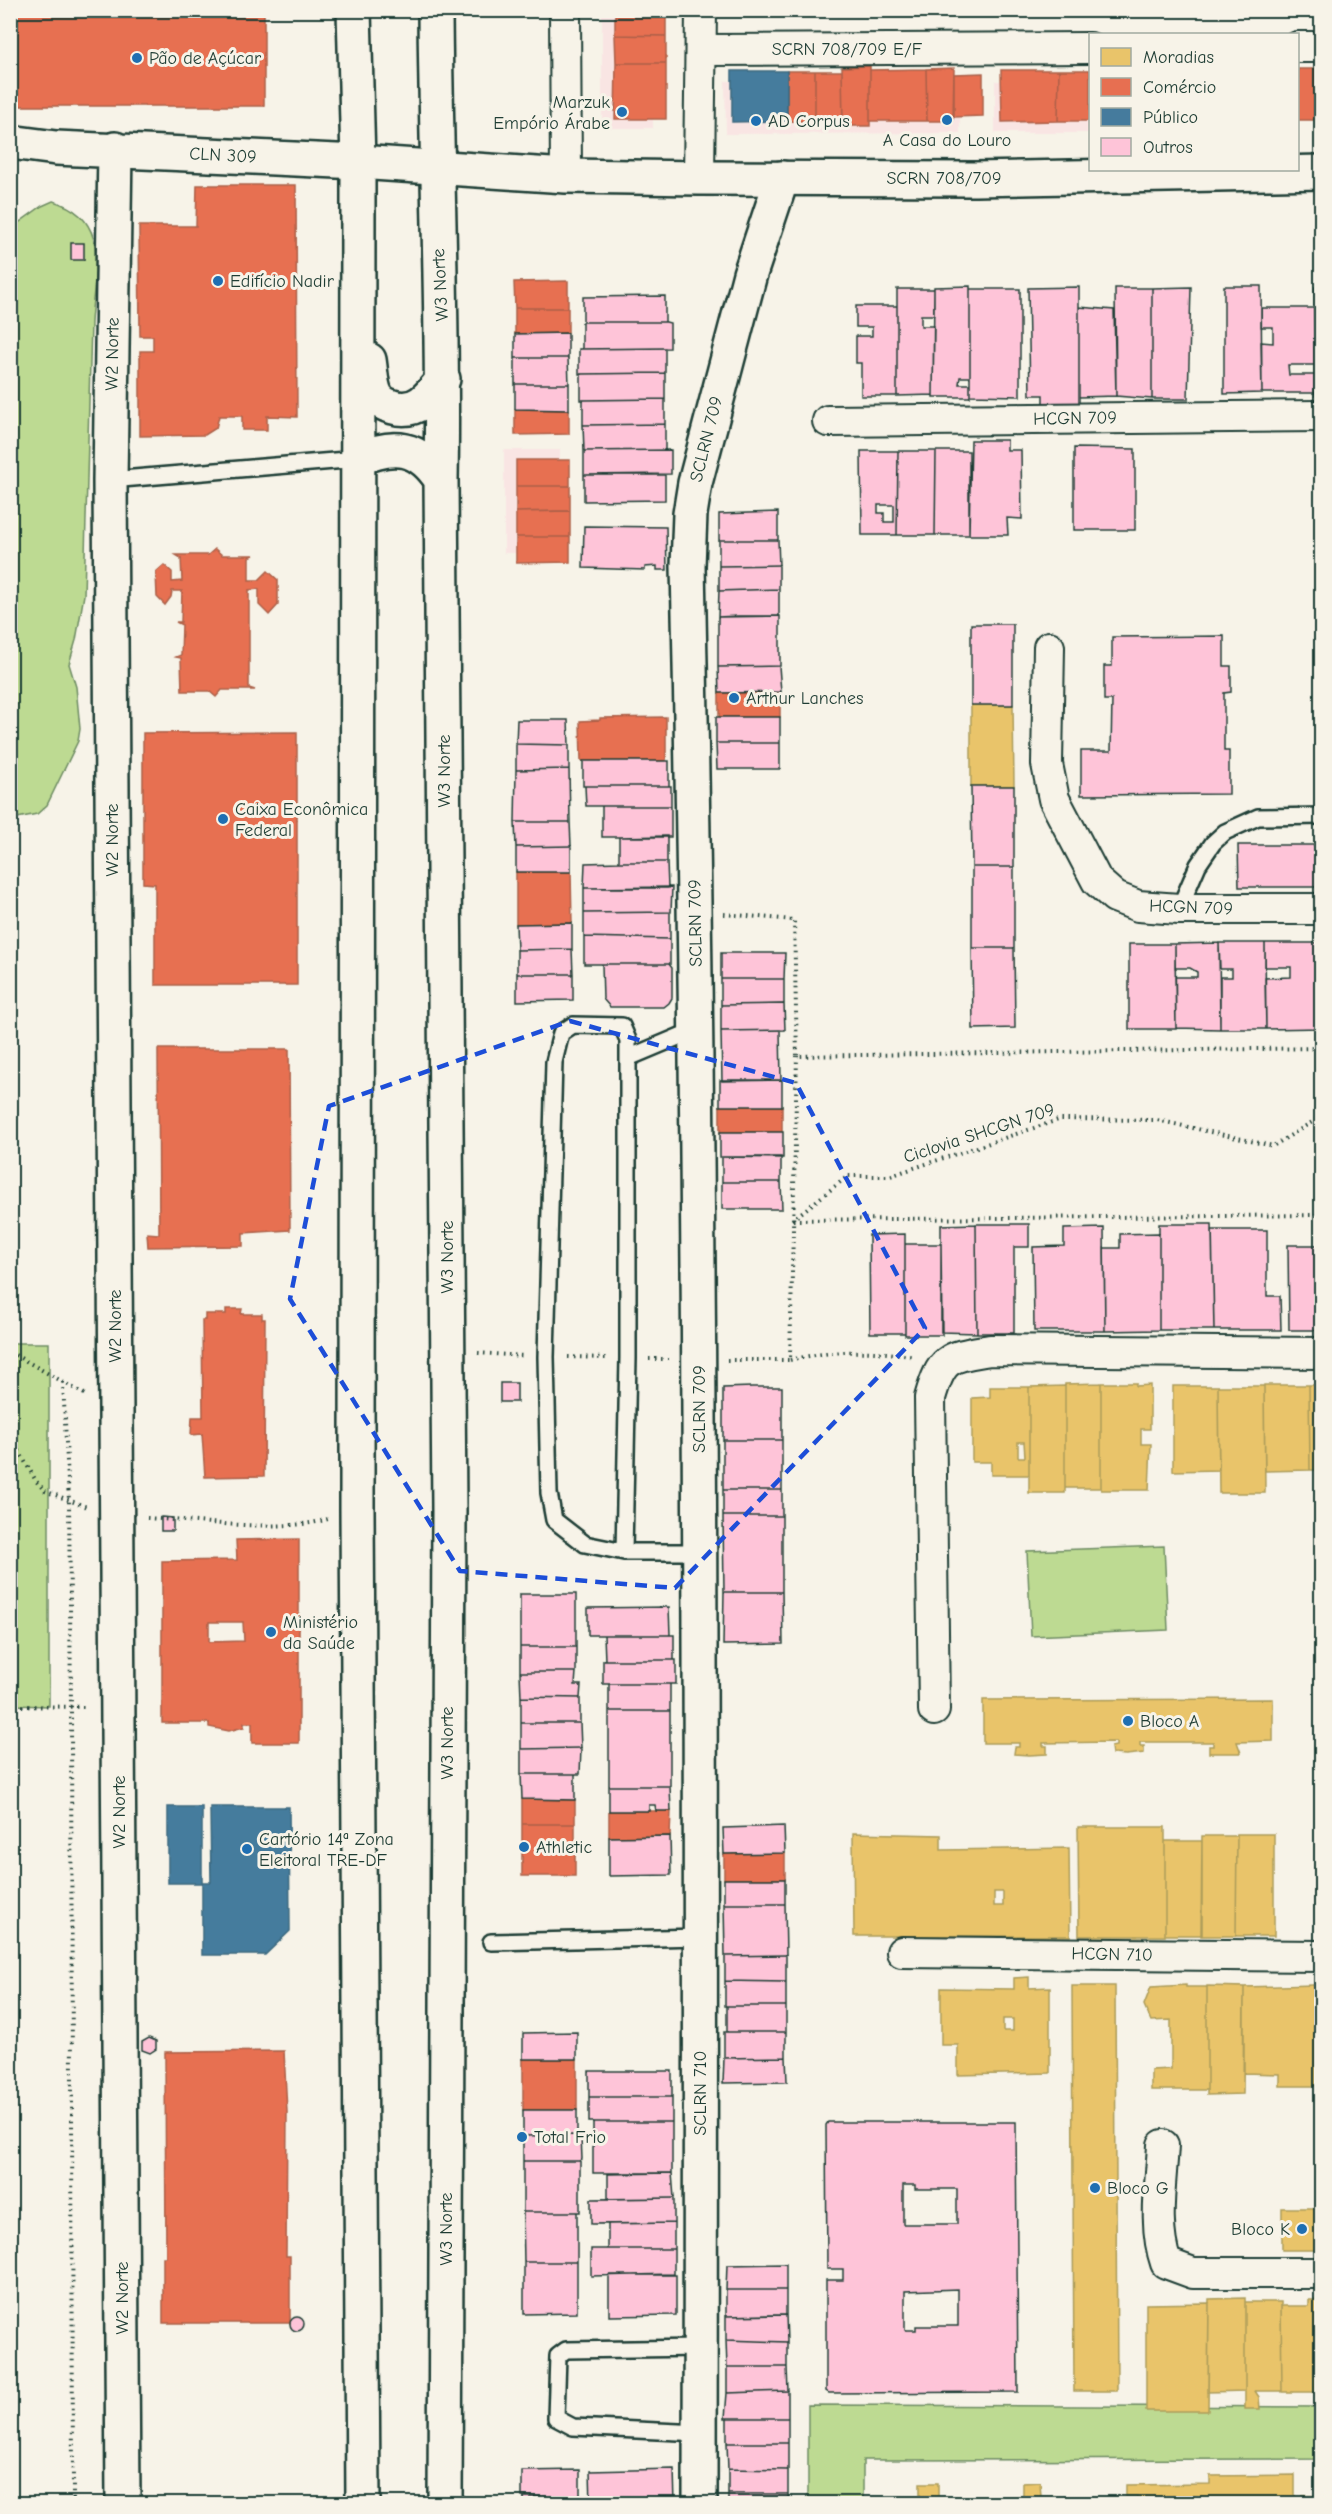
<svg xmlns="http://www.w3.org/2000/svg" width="1332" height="2514" font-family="'Comic Neue',sans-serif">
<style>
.built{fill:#f9e5e3}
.green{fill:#bdda92;stroke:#6e8c63;stroke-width:1.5}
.homes{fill:#e9c46a;stroke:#ac9c5a;stroke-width:1.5;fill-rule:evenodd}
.shops{fill:#e76f51;stroke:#ab6048;stroke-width:1.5;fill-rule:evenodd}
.public{fill:#457b9d;stroke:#3a687e;stroke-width:1.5}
.building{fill:#fec4d8;stroke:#1f3d34;stroke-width:1.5;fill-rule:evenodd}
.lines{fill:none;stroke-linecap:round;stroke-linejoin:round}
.service-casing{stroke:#1f3d34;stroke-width:20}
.minor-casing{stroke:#1f3d34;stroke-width:34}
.tertiary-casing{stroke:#1f3d34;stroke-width:38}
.secondary-casing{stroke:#1f3d34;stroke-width:38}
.primary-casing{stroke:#1f3d34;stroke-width:38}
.path{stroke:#1f3d34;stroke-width:4;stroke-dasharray:1.5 4.5;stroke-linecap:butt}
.service{stroke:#f7f3e8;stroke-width:15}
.minor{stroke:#f7f3e8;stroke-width:30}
.tertiary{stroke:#f7f3e8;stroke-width:33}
.secondary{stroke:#f7f3e8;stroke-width:33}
.primary{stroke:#f7f3e8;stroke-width:33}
.marked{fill:none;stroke:#1d4ed8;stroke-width:4.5;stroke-dasharray:12 8;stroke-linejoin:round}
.poi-dot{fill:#1f6fb2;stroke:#f7f3e8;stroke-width:2}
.labels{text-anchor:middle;stroke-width:6;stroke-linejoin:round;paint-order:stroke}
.street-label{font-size:18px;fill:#1f3d34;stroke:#f7f3e8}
.poi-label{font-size:18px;fill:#1f3d34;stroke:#f7f3e8;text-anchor:start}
</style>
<rect width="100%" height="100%" fill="#f7f3e8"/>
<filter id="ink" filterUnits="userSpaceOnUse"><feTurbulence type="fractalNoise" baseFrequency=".0167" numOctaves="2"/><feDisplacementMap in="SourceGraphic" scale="12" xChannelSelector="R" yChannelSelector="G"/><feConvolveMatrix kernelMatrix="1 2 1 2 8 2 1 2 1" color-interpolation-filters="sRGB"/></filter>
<g filter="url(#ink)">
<path class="built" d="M602,11h51v117h-51z
M960,80v53l-234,1 -1,-53z
M1090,80v53h-95v-52z
M504,450h56v103h-56z"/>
<path class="green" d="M53,201c61,18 40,74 38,122l-7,272 -8,45 -7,24 7,23 4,42 -2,12 -31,64 -10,9 -25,5 -2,-359 6,-125 -3,-108 29,-21z
M11,1343h38v363l-38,-1z
M1164,1546l4,84 -137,6 -4,-85z
M808,2405l513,2v52l-458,1v43h-55z"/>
<path class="homes" d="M971,705h42l1,81h-43z
M1101,1383v105h-36v-104z
M1101,1383h35v3l14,-1v44h-9v15h10l-2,46h-48z
M1264,1385h45l1,85 -45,1z
M1309,1385h13v85h-12z
M1065,1386v107h-36v-106z
M1173,1386h45l1,84 -46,1z
M1218,1386h46l1,107h-46z
M990,1387h39v88h-38v-13h-19v-64l18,-1zM1018,1442h6l1,15h-7z
M1273,1699v42l-36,1 4,11h-32v-7h4v-4h-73v4h4v7l-18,2 -14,-1 -1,-7 5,-1v-4l-73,1v3h4v8l-18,1 -15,-1 1,-7h4v-4h-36v-43z
M1078,1827h87v109h-86z
M853,1833l88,2v15l128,-2 1,88h-216zM994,1892h9v14h-9z
M1237,1834h37v102h-38z
M1202,1836h35l-1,100h-35z
M1165,1841h37v94h-37z
M1029,1977v11l21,-1v86l-92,2v-30h-17v-57l73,1v-11zM1003,2019h10v12h-10z
M1186,1985v2h21v103h-56v-20l20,-1v-49l-20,1 -7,-16 7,-18z
M1314,1985h8v35h-6v66h-36v-12l-36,-1v-86z
M1072,1986h43l2,405h-43z
M1207,1986l37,1 -1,107 -36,1z
M1282,2208h40v42h-40z
M1245,2298v93l-37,1 1,-93z
M1309,2300h13v47h-5v45h-35l-1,-86h28z
M1245,2302h36l1,89h-27l4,6 1,12h-15z
M1209,2303l-1,108h-62v-107z
M1317,2474h5v30h-19v-8h15z
M1295,2475v29h-158v-8h-11v-11l84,-1v-8z
M1040,2482l1,15h48v7h-217v-6h48v-15h18v15l85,-1v-14z"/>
<path class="shops" d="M10,10h254v96h-254z
M615,10h51v26l-51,-1z
M615,35l51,1v27h-50z
M616,63h50v56h-51z
M870,66v60h-27l-1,-59z
M954,68l-1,53h-26l-1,-52z
M926,69l1,52h-57v-51z
M1298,69h24v51h-24z
M1001,70h58l-1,51 -56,1z
M1059,70h31v51h-32z
M787,71h28v51l-28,-1z
M815,71h27l1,50 -28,1z
M983,73v43l-29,1v-43z
M197,185h99l1,232 -30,-1v14h-25v-14h-23l-3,12 -11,7 -65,1v-85h13v-15h-13l-1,-110h57z
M568,281v27h-53l-1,-26z
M515,308h53v25l-53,1z
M515,409l54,1v24l-54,1z
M516,460h54v26h-54z
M516,486h54v25l-54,1z
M555,511h15v26h-54v-25z
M516,537h54v25l-54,1z
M215,549l7,6h32l-5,2v23h10l9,-9 10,9v25l-9,10 -10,-10v-16l-10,1v98l6,2h-33l-6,7 -7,-6h-27l-1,-33 -5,-1 5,-2 1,-30 -6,-3h5l1,-31h-10l-1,6 -6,8 -8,-8 -1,-25 8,-7 8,7v10l10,-1 -1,-23 -5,-3h32z
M780,692v25h-61v-24z
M666,717v44h-85l-1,-40 20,-1v-2z
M297,732v253h-142v-101l-12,-1v-150z
M516,872h55l1,51 -56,1z
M158,1049h131l1,181 -47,3v13l-95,1 -1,-14 12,1z
M720,1106h62v26h-62z
M226,1309h16l-1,5h21v5h3l-1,157 -59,1 -3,-43 -11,1 1,-18h11l-1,-97h3v-6h21z
M299,1539v204h-47v-20h-8v4l-15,4 -20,-4v-4h-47v-162l75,-1 -1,-20zM209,1622h34l1,19 -35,1z
M522,1799l53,1v24h-53z
M609,1811h62l-1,25 -61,1z
M522,1824h53v52h-53z
M755,1853h30v26h-61v-25z
M284,2051l3,61 -1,144h4v67h-127v-66h3l-1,-205z
M523,2059h54v51h-54z"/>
<path class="public" d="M732,71h55v50l-55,1z
M168,1807h34v75h9l-1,-75h79l1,124 -25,24h-63v-72h-34z"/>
<path class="building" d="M71,243h13v17h-13z
M970,286v91h-10l-1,7h11v13h-37l1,-110z
M1224,286h37l1,107 -38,1z
M1079,287v116h-36v-8h-13l-2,-107z
M1191,287l-3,112h-36v-111z
M1315,287l7,1v108h-7z
M1115,288h37v111l-36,-3z
M897,289h37v26h-13v11h13l-1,69 -36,1z
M970,289h50v107l-50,-1z
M665,296v26h-82v-25z
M856,306h41v90h-36v-33h-5v-27h16v-9h-16z
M1079,307l35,3 2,86 -37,1z
M1261,308h53l1,57h-27l1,10h26v18h-53l-1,-51 12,1v-16h-12z
M582,322h84l4,1v25l-88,1z
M568,333v25h-53v-24z
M665,348v25l-86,1v-25z
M515,358h53l1,26h-54z
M665,373v26l-84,1v-26z
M569,384v26l-54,-1v-25z
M665,399v25l-82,1v-25z
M665,424v26l-81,1 -1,-26z
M971,440h36v10h14l1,69 -15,-1 1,17h-39z
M1074,448l61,1v81h-61z
M671,450v24l-87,1v-24z
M861,451h37l-1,84h-35zM878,505h16v17h-10v-9h-6z
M898,451h38l-1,84h-38z
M936,451h33v84h-34z
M584,475h81v25l-81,1z
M778,512v28h-59v-26z
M584,526l82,1 1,43h-10v-4l-12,1v3l-62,-2z
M719,540h59l1,25 -60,1z
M779,565v24l-60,2v-25z
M779,589v27l-61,1 1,-26z
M738,616h42v50l-62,1v-50z
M971,624h42v81h-42z
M1224,636v30h7v26l-7,1v58h5v43l-148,1v-44h30l1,-51h-8v-34h8v-29z
M779,666l2,26 -62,1 -1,-26z
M716,717h64v26h-64z
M517,720h51l1,25 -53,-1z
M716,743h64v26h-63z
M516,744l53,1v24l-53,1z
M583,761h86v25h-86z
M569,769l1,53h-55l1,-52z
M585,786h86v20h-85z
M971,786h43v81h-42z
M602,806h69v31h-69z
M515,822h55l1,24 -55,1z
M667,836v26h-48v-25z
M1238,845h84v42h-83z
M571,846v26h-55v-25z
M619,862h48l1,26h-84l1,-25z
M972,867h42v81h-42z
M672,887l-1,25 -87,1v-25z
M670,912v27l-86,-2v-24z
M572,923v26l-55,1 -1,-26z
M584,937l86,2v25h-86z
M1219,943l1,86 -44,-1 -1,-51h22v-5l-7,-4h-15v-24z
M1219,943h46l1,86h-46v-52h12v-8h-12z
M1265,943h57v85l-56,1 -1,-51 26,-1v-10h-26z
M1129,944h46l1,85h-47z
M972,948h42l1,80 -42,1z
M572,949l1,25h-56v-24z
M721,953h64l-1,26h-63z
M602,964h67l3,4v30l-3,5 -5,4h-54l-7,-8z
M517,974h56v26l-56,1z
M721,979h63v25l-63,1z
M780,1004h4l1,26 -64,1v-26z
M780,1030l1,50 -59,1 -1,-50z
M720,1080h62v26h-62z
M720,1132h63v26l-63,-1z
M722,1157h59v25h-59z
M722,1182h59l1,27h-60z
M976,1224l1,109 -36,-1v-107z
M976,1224h53v23h-15v86h-37z
M1159,1224h53l2,106h-55z
M1321,1224h1v106h-33l-1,-85h33z
M1104,1228l1,103h-71l-1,-84 31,-1v-17z
M1212,1230h55v66h13l1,34h-67z
M1159,1233v97l-54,1 -1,-83h16v-14z
M905,1234v99h-35l-1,-98z
M905,1244h36l1,91h-37z
M500,1383h17v19h-17z
M752,1387h30v53h-59v-52z
M723,1440h59v50h-59z
M723,1490h59v26h-59z
M723,1516h59v76h-58z
M161,1517l12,1v13h-12z
M724,1592h58l1,52 -60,1z
M520,1594h56v53h-56z
M669,1607l1,28h-82v-27z
M604,1635h70v25h-69z
M520,1647h56v25h-56z
M603,1660h73v24h-73z
M520,1672h56l-1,13h6l-1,13 -59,-1z
M609,1684h61v27h-61z
M521,1697l59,1v25h-59z
M609,1711h61v75h-61z
M521,1723h59l1,25 -60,1z
M581,1748l-1,26h-59v-25z
M521,1774h54v26l-53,-1z
M609,1786h61l1,25h-15l-1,-6h-6v6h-40z
M784,1826l1,27 -61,1 -1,-26z
M670,1836l1,39 -62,1v-39z
M724,1879h61v25h-61z
M724,1904h61l1,51 -61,1z
M786,1955v27l-61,-1v-25z
M725,1981l61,1v24h-61z
M727,2006h59v26h-59z
M577,2032v27h-54v-26z
M724,2032h62v25l-62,1z
M149,2038l7,3v8l-6,4 -8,-3v-8z
M786,2057l1,25 -64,1 1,-25z
M589,2071h83v26h-83z
M589,2097h83v25h-83z
M523,2110h54v25l-54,1z
M593,2122h79v51h-79z
M828,2122h188l2,270 -189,1 -3,-2v-111h17v-11h-16l-1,-144zM903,2185h12v4h42v35h-54zM958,2289v37h-42v4h-11v-39z
M578,2135l3,1 1,23 -3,2h-56v-25z
M523,2161h57v51h-57z
M672,2173l2,25 -66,1v-25z
M674,2198v25l-83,1v-25z
M523,2212h54v50h-53z
M674,2223v26h-66v-25z
M591,2249h83v25l-83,2z
M524,2262h53v51l-53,1z
M786,2264v26h-60l1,-25z
M609,2275h67v40l-67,1z
M726,2290h60v25l-60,1z
M768,2315h18l1,27 -61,-2v-24z
M290 2324a7 7 0 1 1 14 0a7 7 0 1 1-14 0Z
M726,2340l61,2v25h-60z
M727,2367h60l1,24 -61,2z
M788,2391v27h-63l2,-25z
M727,2418h61v25h-61z
M727,2443h61v27l-60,-1z
M674,2469l1,35h-84l-1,-33z
M728,2469l60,1v24h-60z
M580,2470v27h-58v-26z
M728,2494h60l1,10h-61z
M524,2497h54v7h-54z"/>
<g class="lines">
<defs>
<path id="service" d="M110,480l248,-21
M1179,909l19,-44 15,-22 12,-11 33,-15 64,-1
M628,1058l69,-29
M624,1552l4,-194v-318l-6,-14 -49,-1 -12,8 -7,29 -8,295 3,136 5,27 31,24 39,8h76
M491,1942l209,-5
M700,2348l-134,2 -8,6 -2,62 17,9 127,6"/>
<path id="minor" d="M565,10l1,166
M1298,47h24
M702,50l388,-2
M699,178l2,-168
M828,421l494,-5
M1049,647l-2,117 7,35 43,82 18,16 23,9 41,3h143
M934,1710l-4,-312c12,-42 19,-41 60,-48l332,3
M902,1952l420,4
M1163,2145c-2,39 -10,81 3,118l27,10h129"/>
<path id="tertiary" d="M10,142l46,6 302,14
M115,149l-5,331 13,2024
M700,2504c1,-647 2,-1293 -12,-1938l2,-52 5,-31 55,-209 32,-96"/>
<path id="secondary" d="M358,162l208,14 133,2 276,1 347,-7"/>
<path id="primary" d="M354,10l4,152 -1,1348 6,994
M435,10c1,157 9,314 6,470l8,1031 -4,993
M369,360c2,11 2,28 8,37 4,6 9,8 16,10 24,7 37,-11 50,-28
M358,459c36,-16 61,-13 83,21"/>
</defs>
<use href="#service" class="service-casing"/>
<use href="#minor" class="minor-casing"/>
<use href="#tertiary" class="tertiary-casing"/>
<use href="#secondary" class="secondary-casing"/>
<use href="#primary" class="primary-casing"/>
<path class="path" d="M724,914l70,6 3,136 525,-8
M792,1220l56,-44h42l171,-57 96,1 116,26 49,-30
M793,1220l529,-5
M10,1352l76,43
M478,1353l46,3
M568,1357l40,1
M649,1359h19
M727,1360h63l7,-304
M790,1360c42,-10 82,-11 125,-3
M63,1382l6,119 2,206 2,797
M10,1435l26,46 9,10 42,16
M147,1518c50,3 136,15 181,1
M10,1706l78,1"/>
<use href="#service" class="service"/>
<use href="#minor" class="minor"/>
<use href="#tertiary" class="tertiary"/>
<use href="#secondary" class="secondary"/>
<use href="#primary" class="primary"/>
</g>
</g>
<path class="marked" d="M570,1021l226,62 129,245 -250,260 -215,-17 -170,-272 39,-193z"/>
<g class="poi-dot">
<circle cx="137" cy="58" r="6"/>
<circle cx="622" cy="112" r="6"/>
<circle cx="947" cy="120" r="6"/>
<circle cx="756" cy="121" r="6"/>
<circle cx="218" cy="281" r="6"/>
<circle cx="734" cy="698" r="6"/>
<circle cx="223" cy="819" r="6"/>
<circle cx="271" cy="1632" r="6"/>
<circle cx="1128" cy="1721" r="6"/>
<circle cx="524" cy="1847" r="6"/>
<circle cx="247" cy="1849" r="6"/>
<circle cx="522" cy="2137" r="6"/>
<circle cx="1095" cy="2188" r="6"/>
<circle cx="1302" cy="2229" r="6"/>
</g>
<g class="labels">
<g class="street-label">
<text x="847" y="55">SCRN 708/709 E/F</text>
<text transform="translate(223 155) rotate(3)" y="6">CLN 309</text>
<text x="944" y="184">SCRN 708/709</text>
<text transform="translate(440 285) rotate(-93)" y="6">W3 Norte</text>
<text transform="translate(112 354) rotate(-89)" y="6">W2 Norte</text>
<text transform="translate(1075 418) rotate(-1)" y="6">HCGN 709</text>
<text transform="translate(706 439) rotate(-76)" y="6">SCLRN 709</text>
<text transform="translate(444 771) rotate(-90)" y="6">W3 Norte</text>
<text transform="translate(112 840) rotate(-90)" y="6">W2 Norte</text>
<text transform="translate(1191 907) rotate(2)" y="6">HCGN 709</text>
<text transform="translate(695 923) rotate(-91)" y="6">SCLRN 709</text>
<text transform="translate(979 1133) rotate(-18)" y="6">Ciclovia SHCGN 709</text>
<text transform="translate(447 1257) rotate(-90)" y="6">W3 Norte</text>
<text transform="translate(115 1326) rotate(-90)" y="6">W2 Norte</text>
<text transform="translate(699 1409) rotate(-90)" y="6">SCLRN 709</text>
<text transform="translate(447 1743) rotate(-90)" y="6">W3 Norte</text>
<text transform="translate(119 1812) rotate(-90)" y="6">W2 Norte</text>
<text transform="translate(1112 1954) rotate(1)" y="6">HCGN 710</text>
<text transform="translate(700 2093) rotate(-90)" y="6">SCLRN 710</text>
<text transform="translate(446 2229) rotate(-90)" y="6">W3 Norte</text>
<text transform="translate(122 2298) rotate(-90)" y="6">W2 Norte</text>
</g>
<g class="poi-label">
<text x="149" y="64">Pão de Açúcar</text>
<text x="610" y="108" text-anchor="end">Marzuk<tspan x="610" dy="21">Empório Árabe</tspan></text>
<text x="768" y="127">AD Corpus</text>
<text x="947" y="146" text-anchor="middle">A Casa do Louro</text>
<text x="230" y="287">Edifício Nadir</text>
<text x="746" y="704">Arthur Lanches</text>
<text x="235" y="815">Caixa Econômica<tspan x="235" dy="21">Federal</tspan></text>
<text x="283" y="1628">Ministério<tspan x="283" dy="21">da Saúde</tspan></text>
<text x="1140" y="1727">Bloco A</text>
<text x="259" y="1845">Cartório 14ª Zona<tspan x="259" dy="21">Eleitoral TRE-DF</tspan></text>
<text x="536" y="1853">Athletic</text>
<text x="534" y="2143">Total Frio</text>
<text x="1107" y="2194">Bloco G</text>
<text x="1290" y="2235" text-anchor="end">Bloco K</text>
</g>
</g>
<rect width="1332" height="2514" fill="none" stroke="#f7f3e8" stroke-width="36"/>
<rect x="18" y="18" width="1296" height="2478" fill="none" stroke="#1f3d34" stroke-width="2" filter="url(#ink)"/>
<rect x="1089" y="33" width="210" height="138" fill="#f7f3e8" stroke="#a1aaa0" stroke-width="1.5"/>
<rect x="1101" y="48" width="30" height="18" fill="#e9c46a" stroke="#a1aaa0" stroke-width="1.5"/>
<text x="1143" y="63" font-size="18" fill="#1f3d34">Moradias</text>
<rect x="1101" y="78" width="30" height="18" fill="#e76f51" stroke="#a1aaa0" stroke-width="1.5"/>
<text x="1143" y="93" font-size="18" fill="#1f3d34">Comércio</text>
<rect x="1101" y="108" width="30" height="18" fill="#457b9d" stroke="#a1aaa0" stroke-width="1.5"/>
<text x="1143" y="123" font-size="18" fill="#1f3d34">Público</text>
<rect x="1101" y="138" width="30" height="18" fill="#fec4d8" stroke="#a1aaa0" stroke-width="1.5"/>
<text x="1143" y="153" font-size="18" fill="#1f3d34">Outros</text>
</svg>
